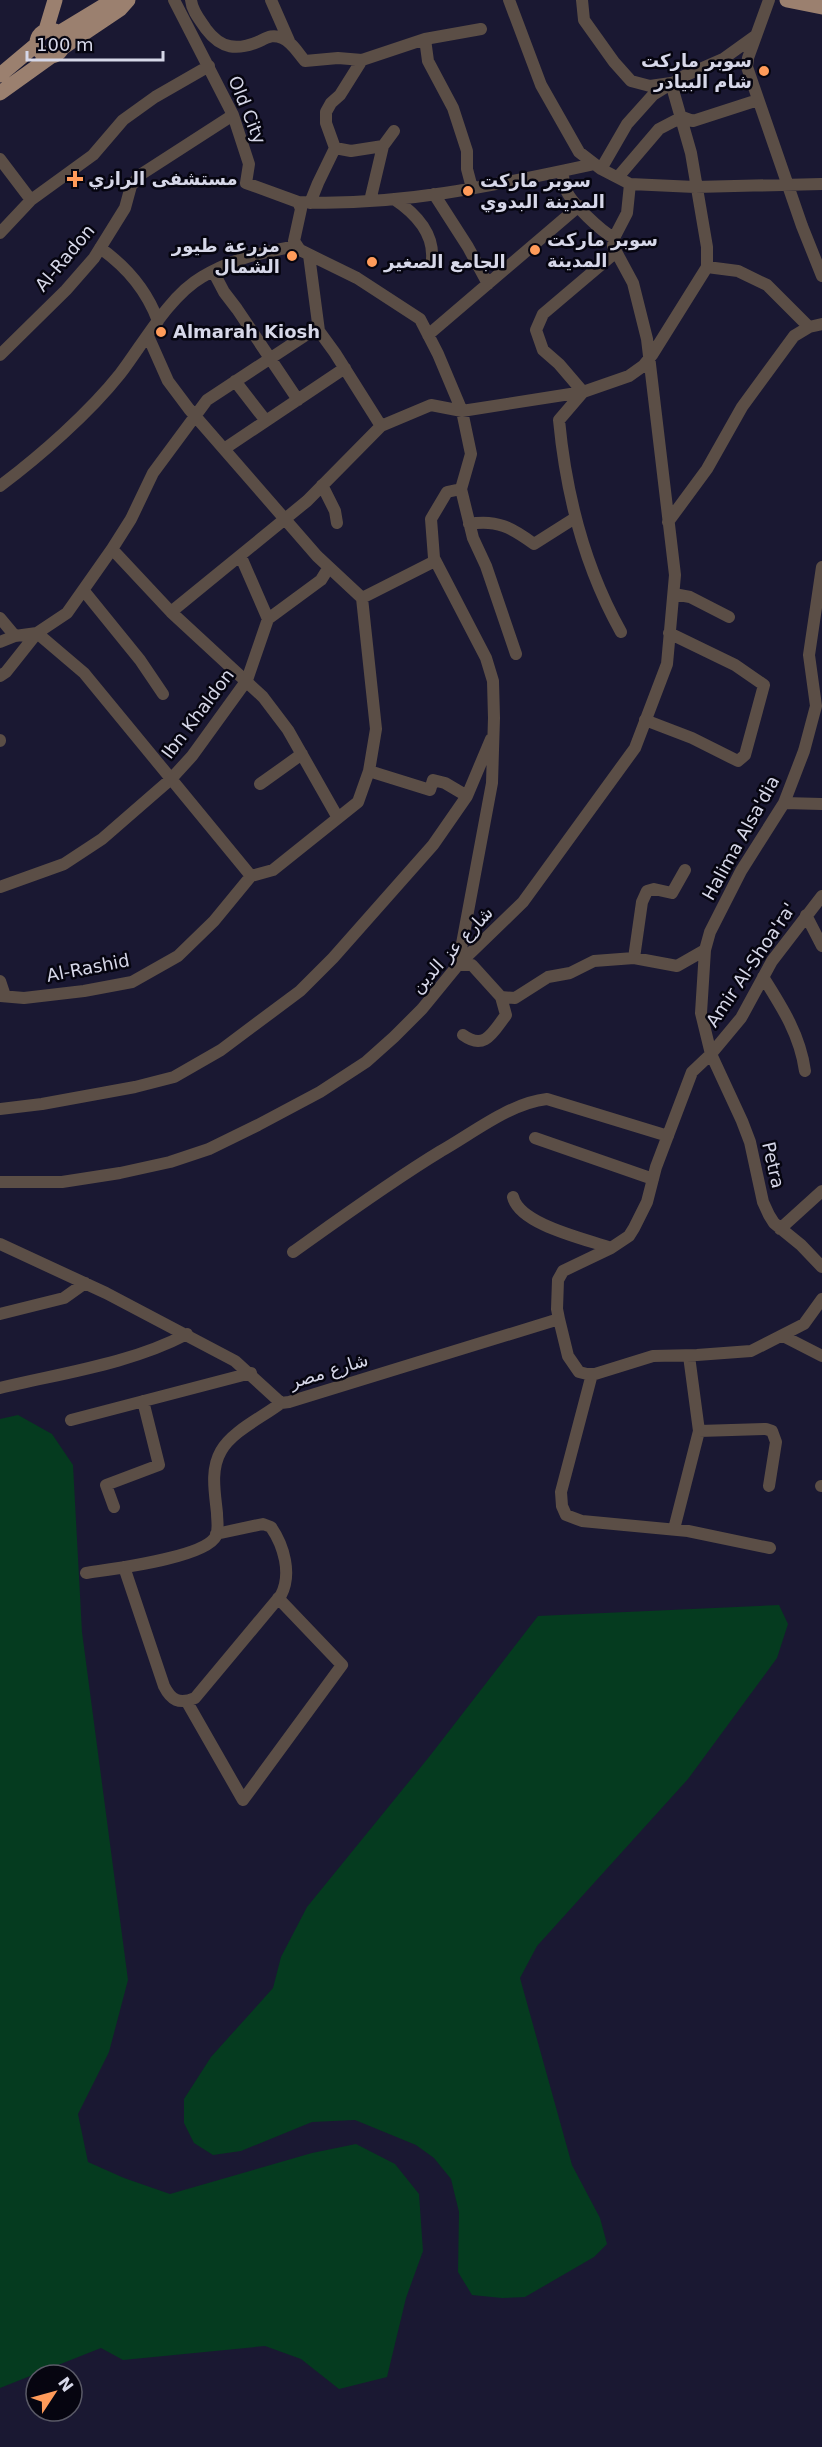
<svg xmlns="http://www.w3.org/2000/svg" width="822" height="2447" font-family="'DejaVu Sans',Cairo,sans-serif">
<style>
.green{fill:#053b1f}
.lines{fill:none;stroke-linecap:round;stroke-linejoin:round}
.minor{stroke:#5b4e46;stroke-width:12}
.major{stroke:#9b806f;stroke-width:15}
.poi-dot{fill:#ff9b5a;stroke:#060510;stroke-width:2}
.labels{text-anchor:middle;stroke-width:5;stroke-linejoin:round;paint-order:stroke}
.poi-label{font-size:18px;font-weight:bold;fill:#d6d7e8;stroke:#060510;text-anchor:start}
.street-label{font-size:18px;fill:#d6d7e8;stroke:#060510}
</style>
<rect width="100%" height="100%" fill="#1a1832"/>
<path class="green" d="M18,1415l34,19 21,31 9,167 46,348 -19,72 -31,62 10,48 36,16 46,16 142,-41 44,-9 39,20 24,30 4,57 -17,47 -19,79 -48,12 -38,-30 -36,-13 -142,14 -22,-12 -101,40v-969z
M779,1605l9,19 -11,34 -89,121 -151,167 -17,32 52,187 28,53 7,26 -13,13 -69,40 -23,1 -30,-3 -14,-23 1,-60 -8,-33 -17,-21 -18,-13 -61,-25 -43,2 -71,29 -28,4 -19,-12 -10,-20v-24l27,-42 62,-69 8,-31 26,-50 122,-150 109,-141z"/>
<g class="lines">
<path class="minor" d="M174,0l59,115 16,49 -3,19 52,19 3,7 -7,32 6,9 57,28 63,41 18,35 24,57 9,43 -10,35 -14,3 -16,27 3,39 52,100 7,23 1,37 -2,65 -34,182h14l29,32 14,1 33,-21 22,-4 24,-12 40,-3 43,8 28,-16
M191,0c1,11 9,20 15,29 15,20 31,22 54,12 8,-4 13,-7 22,-3 10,4 16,15 23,23l33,-3 24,2
M271,0l18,41
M509,0l32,85 38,67 22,17 29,15 65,3 127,-3
M769,0l-21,58 -1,9 55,159 20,50
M425,39l3,22 25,47 14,43v18l5,19
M335,148l16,3 32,-5
M0,159l31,41
M601,169l26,-45 26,-29 31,-19 39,-17 32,-23
M563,171c0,6 0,13 3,19 6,14 35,41 48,48
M618,177l41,-48 23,-12 11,4 65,-21
M434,194l34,53 20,37
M394,199c21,14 40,33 38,60
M370,201l13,-55 11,-15
M297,202c100,5 200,-17 297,-38
M310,203l8,-20 17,-35 -9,-25v-11l5,-9 9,-8 22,-35 63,-21 56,-10
M0,233l31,-33 62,-45 30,-35 32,-23 54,-31
M100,248c27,19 47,43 58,73
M615,253l-72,61 -7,16 7,20 16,14 24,28 -24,28c7,74 25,146 62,212
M309,255l10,76 16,22 46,73
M707,267l31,4 29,14 42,42
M213,271l11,21 13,17 61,91
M428,335l151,-129
M148,336l20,45 21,28 128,147 45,42 73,-37
M0,355l66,-65 28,-32 31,-50 6,-22 9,-11 93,-60
M235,381l31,40
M224,449l121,-81
M322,485l13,26 2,12
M0,486c40,-30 89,-73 120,-112 23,-30 49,-78 82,-97 32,-19 58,-24 94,-31
M461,489l12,49 13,28 30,88
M668,522l39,-53 35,-62 52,-71 15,-9 13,-3
M469,524c28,-5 43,4 65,20l41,-26
M112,549l59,63 92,85 25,33 50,88
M241,557l27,62
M822,567l-13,88 7,51 -12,45 -20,52 -43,68 -31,61 -5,18 -4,63 10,41 31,67 8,21 13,60 6,13 5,8 27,22 21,22
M84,591l56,69 23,34
M674,594l16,3 39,20
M171,612l136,-111 74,-75 50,-21 31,6 121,-19 46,-16 14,-10 9,-11 55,-88v-20l-16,-94 -20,-70 -21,3 -19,-5 -17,-19 -30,-42 -2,-20
M0,618l15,18 22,-3 47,40 167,203
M0,642l15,-6
M0,676l6,-4 31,-39 30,-20 45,-64 19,-30 22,-46 54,-73 111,-73
M645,720l47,18 46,23 7,-6 19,-70 -29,-20 -66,-32
M0,740v1
M369,771l61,19 3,-10 12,3 22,13
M260,784l42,-30
M784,803l38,1
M251,876l22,-6 85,-68 11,-31 7,-42 -14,-131
M0,887l64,-23 38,-25 69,-60 21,-23 55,-76 21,-61 53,-39 8,-13
M822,896l-50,65 -31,57 -30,36 -19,18 -36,95 -9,35 -13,26 -5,8 -18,12 -48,23 -5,9 -1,29 2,10 9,37 11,16 8,2h8l58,-18 44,-1 54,-4 53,-27 18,-25
M806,915l16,31
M634,958l8,-56 5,-11 7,-2 18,4 13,-23
M763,977c19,30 37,58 42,94
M0,981l5,15
M0,996l24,2 60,-7 48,-9 46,-26 36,-35 37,-45
M463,1035c22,16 30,-3 43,-20l-5,-18
M0,1109l42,-5 93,-17 39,-10 47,-27 79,-59 33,-33 100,-113 34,-49 24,-57
M535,1138l118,41
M0,1182h62l58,-9 50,-11 39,-13 49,-24 62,-33 46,-30 28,-25 28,-28 36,-44 65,-63 112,-154 32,-84 8,-89 -28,-236 -14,-56 -20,-37 1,-8 13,-25 3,-29
M513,1197c7,28 73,42 98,51
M780,1229l42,-38
M0,1244l106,49 129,68 46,42 8,-1 270,-83
M293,1252c49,-35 97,-70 148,-101 32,-18 69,-48 106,-52l121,37
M0,1314l64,-16 21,-15
M783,1336l39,20
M592,1374l-31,118 1,14 4,9 16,6 106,10 82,17
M0,1388c62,-15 130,-24 187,-54
M71,1420l180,-47
M699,1431l67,-2 6,2 4,11 -7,44
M821,1486h1
M114,1507l-8,-22 53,-20 -16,-64
M674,1529l25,-98 -10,-75
M124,1567l40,119c7,14 15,19 31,12l86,-103c11,-21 3,-49 -10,-68l-8,-3 -47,10
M86,1573c25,-4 119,-15 130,-37 3,-7 1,-15 1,-23 -2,-20 -7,-43 4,-62 11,-20 42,-34 60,-48
M187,1702l56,98 99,-135 -64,-67"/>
<path class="major" d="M787,0l35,7
M46,30l9,-30
M37 43a13 13 0 1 1 26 0a13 13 0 1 1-26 0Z
M59,33l51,-31 7,-2
M62,48l58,-39 8,-9
M0,75l37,-31
M0,93l53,-38"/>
</g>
<g class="poi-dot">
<circle cx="764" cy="71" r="6"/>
<path d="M72 170h6v6h6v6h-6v6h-6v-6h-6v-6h6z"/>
<circle cx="468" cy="191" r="6"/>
<circle cx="535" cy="250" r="6"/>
<circle cx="292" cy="256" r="6"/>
<circle cx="372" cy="262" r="6"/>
<circle cx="161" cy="332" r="6"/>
</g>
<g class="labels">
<g class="poi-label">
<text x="752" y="67" text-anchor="end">سوبر ماركت<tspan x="752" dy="21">شام البيادر</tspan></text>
<text x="88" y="185">مستشفى الرازي</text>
<text x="480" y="187">سوبر ماركت<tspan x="480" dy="21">المدينة البدوي</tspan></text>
<text x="547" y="246">سوبر ماركت<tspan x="547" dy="21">المدينة</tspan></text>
<text x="280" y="252" text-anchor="end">مزرعة طيور<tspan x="280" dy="21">الشمال</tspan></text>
<text x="384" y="268">الجامع الصغير</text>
<text x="173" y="338">Almarah Kiosh</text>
</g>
<g class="street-label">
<text transform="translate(247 110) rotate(68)" y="6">Old City</text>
<text transform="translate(65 258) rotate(-50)" y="6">Al-Radon</text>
<text transform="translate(198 714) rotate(-53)" y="6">Ibn Khaldon</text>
<text transform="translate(741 838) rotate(-61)" y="6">Halima Alsa'dia</text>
<text transform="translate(452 950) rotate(-47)" y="6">شارع عز الدين</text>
<text transform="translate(751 965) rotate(-56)" y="6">Amir Al-Shoa'ra'</text>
<text transform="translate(88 968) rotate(-11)" y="6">Al-Rashid</text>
<text transform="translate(773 1165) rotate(77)" y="6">Petra</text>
<text transform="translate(329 1371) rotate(-17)" y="6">شارع مصر</text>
</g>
</g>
<g transform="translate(54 2393) rotate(54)"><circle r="28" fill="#060510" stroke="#595966" stroke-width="1.5"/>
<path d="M0-4.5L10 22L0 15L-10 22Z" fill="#ff9b5a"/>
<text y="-9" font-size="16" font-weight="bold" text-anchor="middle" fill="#d6d7e8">N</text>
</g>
<path d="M27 51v9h136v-9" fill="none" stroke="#d6d7e8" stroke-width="3"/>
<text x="36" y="51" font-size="18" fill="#d6d7e8" stroke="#060510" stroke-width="4.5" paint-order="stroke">100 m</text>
</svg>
